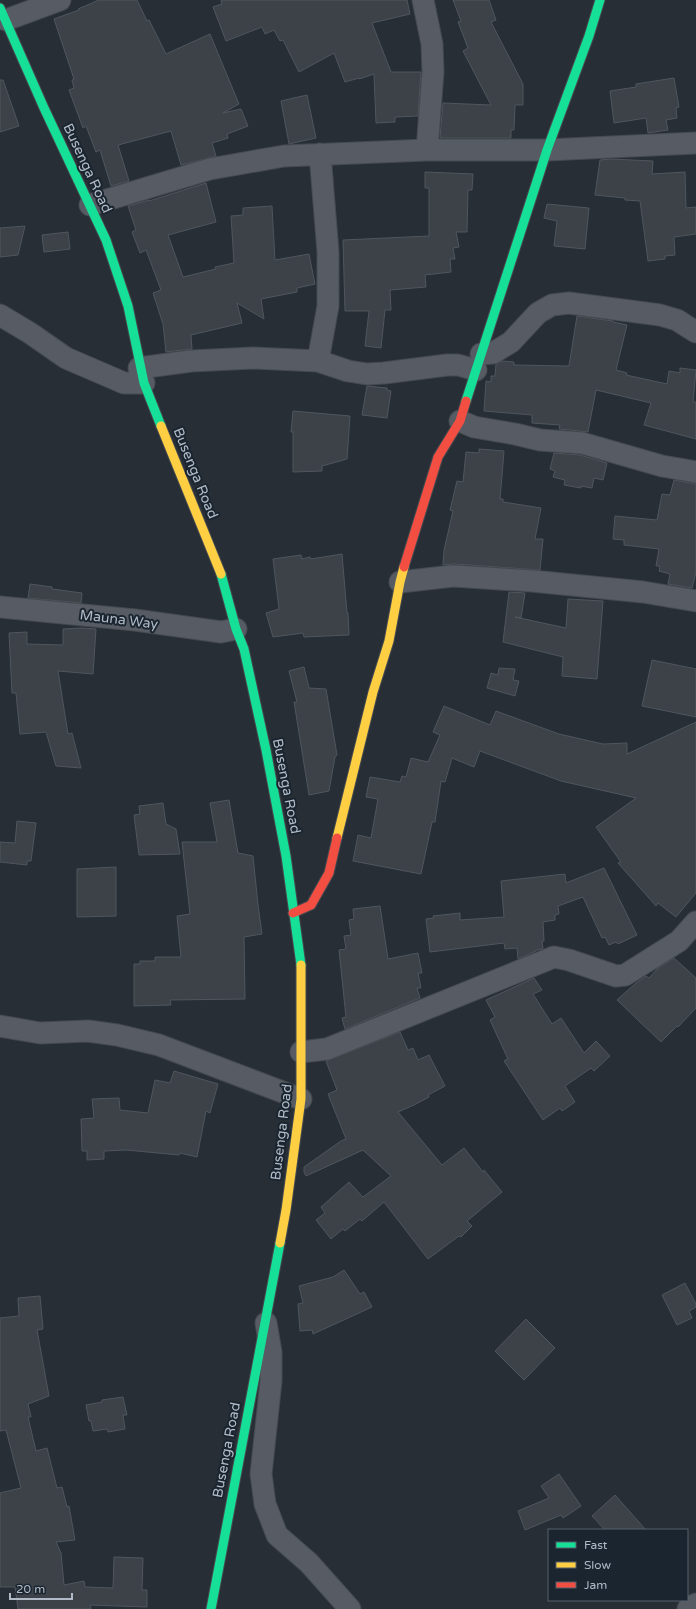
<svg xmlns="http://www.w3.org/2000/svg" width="696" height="1609" font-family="'Varela Round',sans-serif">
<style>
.building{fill:#3c4248;stroke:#4f565d}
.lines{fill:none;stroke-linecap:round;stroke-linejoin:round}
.street-casing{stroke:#454a50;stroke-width:23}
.fast-casing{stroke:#454a50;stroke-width:11}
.slow-casing{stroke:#454a50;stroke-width:11}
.jam-casing{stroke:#454a50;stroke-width:11}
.street{stroke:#575c64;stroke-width:21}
.fast{stroke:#16e098;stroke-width:9}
.slow{stroke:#ffcf43;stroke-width:9}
.jam{stroke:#f24e42;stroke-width:9}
.labels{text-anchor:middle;stroke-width:4;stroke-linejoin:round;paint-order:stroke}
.street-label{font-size:14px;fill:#b0bbc7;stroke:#1a2530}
</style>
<rect width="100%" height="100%" fill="#272e35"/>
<path class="building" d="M99,0h38l10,21 2,-1 17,34 44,-20 29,70 -16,9 18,-4 7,17 -21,8 1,4 -16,5 4,13 -35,9 -10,-34 -53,14 11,36 -18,5 -11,-36 -4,2 -10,-26 -3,2 -14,-38 5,-2 -2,-8 2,-1 -20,-60 25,-9 -1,-1z
M221,0h186l3,14 -38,9 19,49h30l-3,44 -23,1v5l-19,1 -2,-49 -15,5v-1l-14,4 -11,-29 -35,19 -16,-32 -3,1 -6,-11 -9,4 -3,-7 -36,14 -13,-34 9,-3z
M453,0h36l7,20 -5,2 32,62v21h-8l-1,25h-3v8h-71l3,-35 48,2 -28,-54 5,-3 -10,-26 3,-1z
M674,78l5,29 -3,1 1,10 -11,2 2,10 -20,3 -2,-15 -32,5 -4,-32 26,-4v-3z
M0,80h3l16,46 -19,6z
M307,95l9,43 -27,6 -8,-43z
M611,159l42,2 -1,13 33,-2 1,36 10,-1v27l-22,3 1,18 -10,1v3l-17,2 -8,-60 -15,-1v-2l-30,-3 5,-35z
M425,172l48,2 -1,16h-4l-1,42h-11l3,15 -6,1 2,11h-5l1,13 -26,3 1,12 -36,3 1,20h-6l-4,38 -16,-2 4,-35h-24l-2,-71 86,-4v-48h-4z
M206,183l10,39 -48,13 15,42 33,-8 -1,-2 19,-4 -3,-47 12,-1v-7l29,-2 3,54 34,-6 6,30 -18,4v4l-36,7 3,20 -27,-16 5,20 -51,12 1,14 -26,3 -3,-28 -10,-31 8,-3 -15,-40 -6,3 -8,-21 4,-2 -8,-24 21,-6v1z
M547,204l42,4 -4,41 -31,-3 3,-25 -13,-3z
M25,226l-7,29 -18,2v-29z
M68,232l2,17 -26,3 -2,-17z
M577,316l36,5v1l14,3 -11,45 11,3 -1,2 41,9 2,-13 11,2v-5l16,2 -3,32h3v37l-52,-14 7,-22 -55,-13 -8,42 -29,-3 1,-4 -28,-2v-8l-48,-4 2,-30 5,1v-6h4l1,-12 6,-3 12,1v3l55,1z
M367,386l20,2v2l4,1 -4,27 -25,-3z
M293,411l57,5 -3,43 -25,7v5l-29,1v-40h-2z
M479,449l25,2 -4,48h3v3l38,6 -6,31h8l-3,31 -86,-6 -11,1 1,-15 9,-39 -3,-1 7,-29 6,1 3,-30 13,1z
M554,453l26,2 27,8 -4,17 -9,-2 -2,10 -11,-2v2l-17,-3 1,-5 -12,-3 2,-6 -5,-2z
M674,480l22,4v88l-4,16 -24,-4 2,-10 -11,-3 1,-5h-4l3,-17 -35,-4v-5l-11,-1 2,-23 42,4 5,-26 8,1z
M342,554l5,59h1l1,22 -45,2 -1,-4 -30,4 -7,-24 13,-4 -6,-50 28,-4 1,4 8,-2 1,2z
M30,584l22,3v2l30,4 -1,10 -53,-5z
M509,592l16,1 -4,25 -6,-1 51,11 2,-29 35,2 -6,78 -35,-3 1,-19 -60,-15z
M81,628l15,1 -3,45 -35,-3 10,63 4,-1 9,35 -25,-2 -10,-34 -26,2 -4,-41h-4l-3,-60 18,-1v12l36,1v-16z
M652,660l44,9v48l-54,-11z
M304,667l5,21 17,1 11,66 -2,2 -6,34 -20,4 -15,-93h3l-8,-31z
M499,668l16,1 -2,11 6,1 -4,15 -28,-8 4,-15 7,2z
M444,706l46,19 6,-14 63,23 44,10 24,-1v11l69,-32v171l-20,24 -18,-14 -2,3 -38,-43 3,-1 -25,-35 40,-29 -75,-17 -81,-30 -6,16 -22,-9 -7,24 -4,-1 -6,41h-3l-11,52 -68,-13 5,-26 13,3 7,-39 -12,-2 4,-20 30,5 2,-6 4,1 5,-19 17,4 12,-27 -7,-3z
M229,800l9,53 15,3 5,49 4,29 -18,3 1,62 -75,1 1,5 -37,1v-42h6v-3h15v-4h26l-4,-41 13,-2 -8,-72h35l-7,-39z
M163,803l3,21 10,5 4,25 -41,1 -5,-40 6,-1 -1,-8z
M17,821l19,2 -5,38h-4v4l-27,-3v-20l15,1z
M116,867v49l-39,1v-48z
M604,868l33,67 -19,9 -2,-2 -7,3 -4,-8 -3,1 -19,-41 -25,9 1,8 -4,1v5l-12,2 1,19h-2l1,8 -7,1v1l-18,8 -1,-11 -12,1 -1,-6 -74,9 -4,-33 8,-1 -1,-2 27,-3v7l44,-3 -3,-36 64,-7 1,9z
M380,906l8,53 30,-6 4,20h-4l3,15h-4l3,10 -75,31 -3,-11 4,-1 -7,-67 7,-1 -2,-13 7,-1 -2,-15 5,-1 -1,-10z
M674,958l22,20v30l-18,19 -1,-1 -16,16 -44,-42 19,-17 10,-7 3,2 9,-10z
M534,978l8,12 -9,4 19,30 9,-6 23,35 12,-12 14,15 -16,15 -3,-3 -26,18 10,16 -13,9 -2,-3 -17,12 -39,-59 4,-2 -18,-39 5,-3 -9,-17z
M400,1032l8,18 5,-2 5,12 11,-5 16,31 -17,9 1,2 -15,8 -16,7 44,53 22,-17 19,24 1,-2 18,22 -35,29 5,5 -11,11 -2,-1 -31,23 -44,-57 -22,19 -2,-2 -15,12 -2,-2 -12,10 -15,-19 9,-7 -4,-6 28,-25 14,15 28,-21 -28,-26 -57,26 -2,-4v-5l37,-26 5,-2 -18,-45 9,-4 -11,-29z
M174,1071l44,13 -8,29 -4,-2 -9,46 -17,-4 -1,2 -53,-5 -22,1v8l-17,1v-9h-5l-1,-32 13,-1 -2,-19 27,-1 1,12 28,3 7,-33 15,3z
M344,1270l16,24 4,-2 8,15 -59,27 -1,-4 -12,1 -2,-27 5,-1 -4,-17 34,-9z
M685,1283l11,21v3l-7,4 3,7 -15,7 -15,-30z
M40,1296l3,33 -6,1 12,66 -21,8 3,13h-3l8,34 11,-3 10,40 5,-1 5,20 2,-1 6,34 -19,2 5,11 3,32 20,-4 1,6 28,1 1,-31 29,1 -1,32h5v17l-57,-2 1,4h-73l-3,-22h-15v-94l21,-5 -15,-58 -6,1v-113l19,-2 -1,-18z
M526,1319l29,29 -31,32 -29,-29z
M123,1397l4,18h-4l2,14 -17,3 -1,-3 -14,2 -2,-10h-2l-3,-16 16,-3v-2z
M559,1474l22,32 -18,12 -2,-3 -36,15 -7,-19 31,-13 -8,-12z
M615,1495l31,35h-41l-13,-14z"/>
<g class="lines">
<defs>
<path id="street" d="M423,0l9,44 1,28 -6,78
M6,20l54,-20
M90,205l120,-36 74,-13 143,-6h120l149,-7
M0,315l30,18 36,25 58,25h20
M481,354l12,-1 18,-11 27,-29 14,-8 17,-2 91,12 17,5 19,12
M318,361l10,-55v-54l-8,-98
M139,368l52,-7 62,-3 65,3 30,10 19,3 17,-1 63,-8h11l18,5
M460,421l14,6 41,7 25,6 42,3 80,23 34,6
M400,582l53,-6 79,5 111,11 53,9
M0,607l135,13 86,12 15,-3
M0,1026l40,7 48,-2 29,4 42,10 142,54
M301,1052l26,-3 227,-92 15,3 47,16 9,-1 54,-34 17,-19
M266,1323l5,29v29l-10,93 4,30 12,31 32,28 41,46
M688,1609l8,-5"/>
<path id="fast" d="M0,8l44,100 62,132 22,66 16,77 17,43
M466,401l81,-251 42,-114 11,-36
M221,574l15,55 8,20 22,101 20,106 15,109
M211,1609l69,-366"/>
<path id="slow" d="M161,426l60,148
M337,838l36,-146 16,-51 11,-59 4,-15
M280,1243l6,-33 15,-111v-134"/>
<path id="jam" d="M404,567l34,-110 22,-36 6,-20
M293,913l18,-8 18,-32 8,-35"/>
</defs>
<use href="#street" class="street-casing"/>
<use href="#fast" class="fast-casing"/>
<use href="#slow" class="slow-casing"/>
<use href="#jam" class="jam-casing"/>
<use href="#street" class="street"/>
<use href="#fast" class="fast"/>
<use href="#slow" class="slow"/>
<use href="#jam" class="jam"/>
</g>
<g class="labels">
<g class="street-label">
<text transform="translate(88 168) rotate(65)" y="5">Busenga Road</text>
<text transform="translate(196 473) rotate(68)" y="5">Busenga Road</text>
<text transform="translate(119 619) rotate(7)" y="5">Mauna Way</text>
<text transform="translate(287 786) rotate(79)" y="5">Busenga Road</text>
<text transform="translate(281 1132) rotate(-83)" y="5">Busenga Road</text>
<text transform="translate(226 1450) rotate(-79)" y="5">Busenga Road</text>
</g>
</g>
<rect x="548" y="1529" width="140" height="72" fill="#1a2530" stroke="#56616c"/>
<rect x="556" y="1542" width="20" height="6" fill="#16e098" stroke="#56616c"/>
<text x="584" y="1549" font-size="12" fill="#b0bbc7">Fast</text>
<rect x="556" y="1562" width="20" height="6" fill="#ffcf43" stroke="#56616c"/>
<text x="584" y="1569" font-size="12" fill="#b0bbc7">Slow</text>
<rect x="556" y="1582" width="20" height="6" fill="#f24e42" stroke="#56616c"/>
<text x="584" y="1589" font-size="12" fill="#b0bbc7">Jam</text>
<path d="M10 1593v6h62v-6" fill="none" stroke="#b0bbc7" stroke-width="2"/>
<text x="16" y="1593" font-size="12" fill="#b0bbc7" stroke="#1a2530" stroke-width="3" paint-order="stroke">20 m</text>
</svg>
